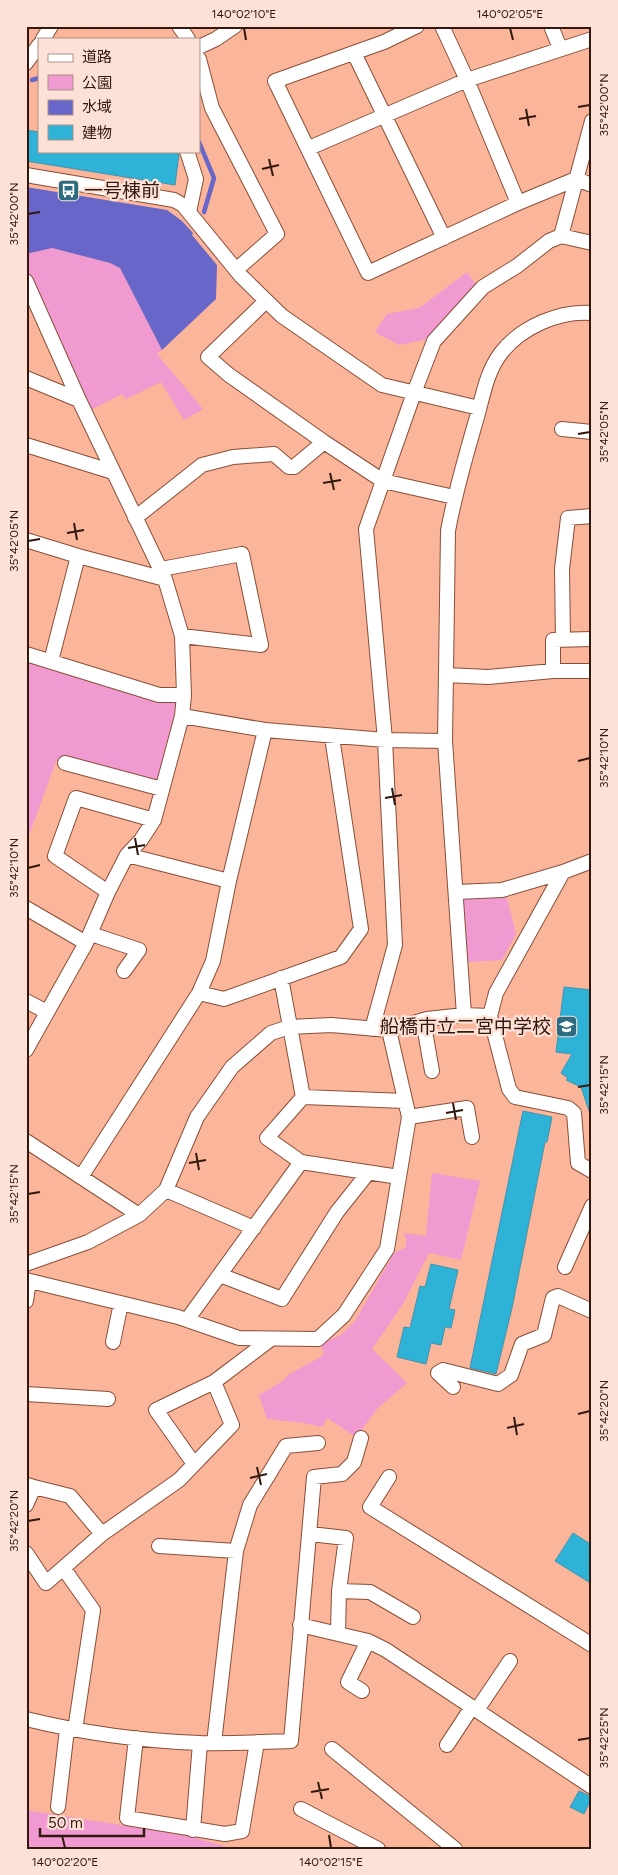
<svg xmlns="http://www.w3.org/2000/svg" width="618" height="1875" font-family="Figtree,'Noto Sans JP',sans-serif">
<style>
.green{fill:#f09ad1}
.water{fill:#6866c9}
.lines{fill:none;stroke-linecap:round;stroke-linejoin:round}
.stream{stroke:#6866c9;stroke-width:4.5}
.building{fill:#2eb2d7;stroke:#4094ae}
.minor-casing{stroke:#8a4e36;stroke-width:16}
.minor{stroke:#fff;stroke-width:14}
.ticks{fill:none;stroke:#32180f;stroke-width:2}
.labels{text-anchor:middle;stroke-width:4.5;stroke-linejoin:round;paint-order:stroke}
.poi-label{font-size:19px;fill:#32180f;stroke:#fee1d6;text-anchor:start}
.neatline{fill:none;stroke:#32180f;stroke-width:2}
.ticks-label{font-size:12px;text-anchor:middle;fill:#32180f}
</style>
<rect width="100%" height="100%" fill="#fab59b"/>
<path class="green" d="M52,248l58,15 10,5 42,82 -5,4 46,55 -19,11 -23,-38 -35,17 -4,-5 -29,15 -5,-1 -62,-140v-14z
M467,272l9,13 -49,54 -28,6 -24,-13 12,-18 32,-6z
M26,657l157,46 -21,86 -106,-28 -30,83z
M506,895l10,39 -14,26 -35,2 -5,-60 4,-4z
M432,1173l48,8 -19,79 -32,-7 -26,51 -31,45 35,34 -29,25 -22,29 -29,-19 -5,9 -18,-4 -37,-4 -8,-24 24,-14 5,-6 36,-20 -3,-11 20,-9 14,-14 39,-68 12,-6v-8l-2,-6 22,3z
M26,1810l163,26 35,10 -2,3h-196z"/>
<path class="water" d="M26,187l141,23 15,11 11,12 -1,2 25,30 -1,34 -54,51 -42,-82 -10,-5 -58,-15 -26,6z"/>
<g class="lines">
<path class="stream" d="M32,80l7,-2
M199,142l15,36 -10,34"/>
</g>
<path class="building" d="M26,130l13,2v19h123l17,3 -4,31 -149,-24z
M564,987l28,3v124h-2l-9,-27 -15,-7 2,-2 -7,-5 11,-19 -16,-2z
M523,1111l29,6 -5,25h-2l-33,166 -16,66 -26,-6z
M431,1264l27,6 -9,39 6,1 -4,18 -6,-1 -4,18 -10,-2 -5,21 -29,-7 7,-30 6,1 10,-42 5,1z
M573,1533l19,12v39l-37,-23z
M579,1791l13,6 -8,17 -14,-7z"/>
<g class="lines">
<defs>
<path id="minor" d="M179,26l9,13
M417,26l-33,16 -109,39 93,192 150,-70 58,-24 16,6
M442,26l25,54 51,123
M551,26l9,22
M43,39l8,-13
M199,47l17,-8 19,-13
M354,53l90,185
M199,59l13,49 65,126 -40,35
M26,63l13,-18
M309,148l158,-68 125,-41
M187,151l9,28 -7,33
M26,175l148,25 9,5 58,71 41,40 100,69 97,23
M561,236l31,-115
M26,281l53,119 86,179 17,57 2,59 -2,21 -28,104 -13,20 -14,15 -19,37 -22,51 -60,107
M266,301l-58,56 21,18 95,67 59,39 71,16
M26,378l53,22
M562,429l30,3
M26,445l87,27
M135,518l67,-53 31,-8 41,-3 15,13h5l30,-25
M26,540l52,16 87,23
M161,569l81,-15 19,91 -79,-9
M592,639l-39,1v31h39
M563,640l-1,-71 6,-51 24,-2
M26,654l133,41h25
M51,661l27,-105
M446,675l42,2 65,-6
M182,716l83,14 120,10 60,1
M65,763l97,26
M127,855l102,26
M592,861l-29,11 -67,121 -6,23 19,73 6,8 53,11 6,5 4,50 14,8
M108,892l-53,-36 21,-58 78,22
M457,892l45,-2 61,-18
M26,908l60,35
M91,934l48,16 -15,21
M281,978l22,119
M199,993l25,6 117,-42 20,-28 -29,-192
M26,1001l21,11
M464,1015l-19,-274 3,-210c7,-39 18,-76 29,-114 6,-22 10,-46 24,-64 20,-26 59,-43 91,-40
M423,1020l9,51
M372,1029l23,-84 -10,-205 -19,-211 48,-136 20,-52 49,-54 34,-21 32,-25 12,-5 31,7
M409,1117l58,-9 5,29
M26,1141l113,74
M81,1177l118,-184 14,-32 16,-80 36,-151
M399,1177l-98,-15 -34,-24 36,-41 102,4
M166,1190l88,38
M26,1264l62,-22 51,-27 27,-25 31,-73 35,-50 39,-34 18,-6 42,-2 58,5 38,-11 37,-4 26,1
M565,1267l27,-61
M220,1275l62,24 55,-87 31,-39
M26,1280l152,37 61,21 79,1 26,-24 43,-66 22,-132 -20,-87
M26,1301l3,-20
M187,1320l114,-158
M113,1342l8,-39
M453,1387l-15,-14 5,-3 55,14 13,-9 11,-31 22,-9 9,-37 5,-2 34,15
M26,1394l82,5
M194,1464l-38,-54 58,-28 57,-43
M389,1477l-19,30 222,138
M34,1487l36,9 32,38
M26,1505l8,-18 -7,-2
M310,1534l36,4 -7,53 -1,42
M159,1546l77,5
M26,1553l20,30 56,-49 77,-54 53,-55 -18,-43
M64,1569l29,41 -18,120
M339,1591l31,1 43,25
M300,1625l68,16 18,9 206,137
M362,1691l-14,-9 20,-41
M477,1710l33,-49
M26,1719c57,14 116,22 174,24 30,1 61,-1 91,-2l23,-264 28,-3 12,-12 7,-24
M136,1738l-9,80 98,16 17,-3 15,-89
M214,1743l22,-192 14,-46 36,-59 32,-3
M447,1745l25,-38
M332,1749l123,100
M58,1807l9,-78
M301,1809l77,40
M193,1830l7,-87"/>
</defs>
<use href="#minor" class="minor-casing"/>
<use href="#minor" class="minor"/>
</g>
<path class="ticks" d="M244,28l2,12M510,28l3,12M578,107l12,-2M526,109l3,17M519,119l17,-3M269,159l4,17M262,169l17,-4M28,214l12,-2M578,434l12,-2M330,473l4,17M323,483l18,-3M74,523l3,17M67,533l17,-3M28,541l12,-2M578,761l12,-3M392,788l3,17M385,798l17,-3M135,838l3,17M128,848l17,-3M28,868l12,-3M578,1087l12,-2M453,1103l3,17M446,1113l17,-3M196,1153l3,17M189,1163l17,-3M28,1194l12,-2M578,1414l12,-3M514,1417l3,18M507,1428l17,-4M257,1467l4,18M250,1478l17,-4M28,1521l12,-2M578,1740l12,-2M318,1782l4,17M311,1792l18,-3M62,1835l3,13M329,1835l2,13"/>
<defs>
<symbol id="bus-square" viewBox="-11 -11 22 22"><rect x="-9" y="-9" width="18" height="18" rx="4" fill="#2b6c80" stroke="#fee1d6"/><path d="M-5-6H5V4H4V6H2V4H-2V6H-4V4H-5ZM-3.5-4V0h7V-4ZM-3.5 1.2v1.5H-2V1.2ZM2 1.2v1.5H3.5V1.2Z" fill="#fff"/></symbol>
<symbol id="school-square" viewBox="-11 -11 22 22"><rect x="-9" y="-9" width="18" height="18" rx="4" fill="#2b6c80" stroke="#fee1d6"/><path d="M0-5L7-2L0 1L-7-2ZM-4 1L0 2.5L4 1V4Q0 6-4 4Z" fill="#fff"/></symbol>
</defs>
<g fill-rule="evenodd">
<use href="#bus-square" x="56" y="178" width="25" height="25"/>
<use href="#school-square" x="554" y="1014" width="25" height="25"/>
</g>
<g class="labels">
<g class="poi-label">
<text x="84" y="197">一号棟前</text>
<text x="551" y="1033" text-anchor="end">船橋市立二宮中学校</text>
</g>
</g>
<rect width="618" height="1875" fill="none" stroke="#fee1d6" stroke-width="55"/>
<rect x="38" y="38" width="162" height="115" fill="#fee1d6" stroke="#ac9186"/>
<rect x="48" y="54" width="25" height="8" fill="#ffffff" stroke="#ac9186"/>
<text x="82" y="62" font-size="15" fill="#32180f">道路</text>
<rect x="48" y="75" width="25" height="15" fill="#f09ad1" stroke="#ac9186"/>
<text x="82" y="88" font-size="15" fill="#32180f">公園</text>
<rect x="48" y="100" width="25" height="15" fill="#6866c9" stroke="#ac9186"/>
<text x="82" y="112" font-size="15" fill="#32180f">水域</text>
<rect x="48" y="125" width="25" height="15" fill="#2eb2d7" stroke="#ac9186"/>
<text x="82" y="138" font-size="15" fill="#32180f">建物</text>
<path d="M40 1828v8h104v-8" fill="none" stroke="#32180f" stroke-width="2.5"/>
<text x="48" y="1828" font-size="15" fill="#32180f" stroke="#fee1d6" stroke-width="4" paint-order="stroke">50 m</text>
<rect x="28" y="28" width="562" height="1820" class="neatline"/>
<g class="ticks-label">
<text x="244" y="18">140°02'10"E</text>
<text x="510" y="18">140°02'05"E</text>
<text transform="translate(604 105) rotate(-90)" y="4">35°42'00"N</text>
<text transform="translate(14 214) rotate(-90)" y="4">35°42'00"N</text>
<text transform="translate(604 432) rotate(-90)" y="4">35°42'05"N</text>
<text transform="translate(14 541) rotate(-90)" y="4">35°42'05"N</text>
<text transform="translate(604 758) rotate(-90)" y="4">35°42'10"N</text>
<text transform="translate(14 868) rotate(-90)" y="4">35°42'10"N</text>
<text transform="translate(604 1085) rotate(-90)" y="4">35°42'15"N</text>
<text transform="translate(14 1194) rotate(-90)" y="4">35°42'15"N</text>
<text transform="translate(604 1411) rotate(-90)" y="4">35°42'20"N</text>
<text transform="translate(14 1521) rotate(-90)" y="4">35°42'20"N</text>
<text transform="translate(604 1738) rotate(-90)" y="4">35°42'25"N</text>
<text x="65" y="1866">140°02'20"E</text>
<text x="331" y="1866">140°02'15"E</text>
</g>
</svg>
